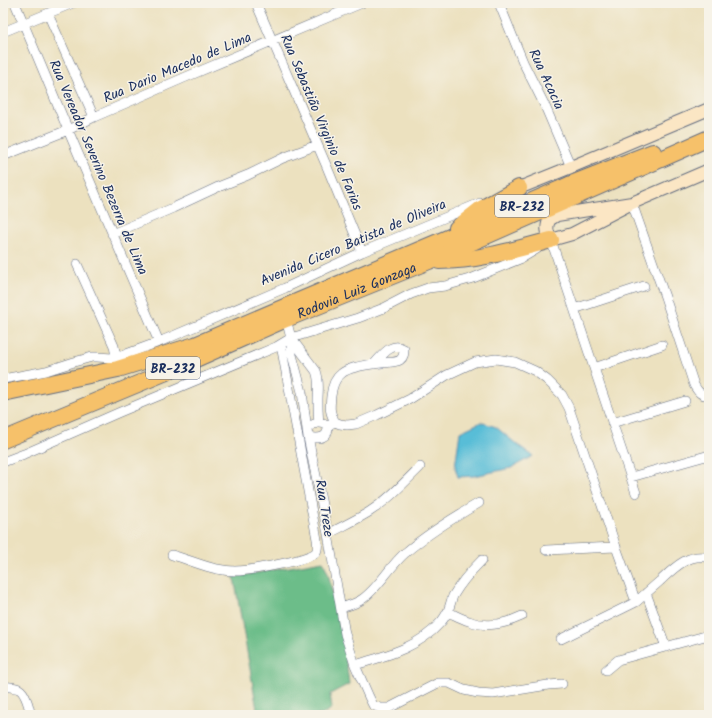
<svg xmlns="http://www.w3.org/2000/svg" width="712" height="718" font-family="Kalam,sans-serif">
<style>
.forest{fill:#6cbd89;stroke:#447674}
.water{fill:#58bdd7;stroke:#3a769a}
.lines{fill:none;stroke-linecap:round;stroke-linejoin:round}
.street-casing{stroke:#646d80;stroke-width:10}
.secondary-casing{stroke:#646d80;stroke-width:14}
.highway-casing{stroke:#646d80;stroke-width:18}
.street{stroke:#fff;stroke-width:9}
.secondary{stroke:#fbe6c4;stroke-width:12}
.highway{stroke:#f6c16b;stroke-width:16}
.labels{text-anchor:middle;stroke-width:3;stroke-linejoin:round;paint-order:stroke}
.shield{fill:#f7f3e8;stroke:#5d6a87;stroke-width:1}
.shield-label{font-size:13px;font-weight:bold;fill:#1b2f5e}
.street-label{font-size:14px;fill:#1b2f5e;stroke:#f7f3e8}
</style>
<rect width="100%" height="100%" fill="#f7f3e8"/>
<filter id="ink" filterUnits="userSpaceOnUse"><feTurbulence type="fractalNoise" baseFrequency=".025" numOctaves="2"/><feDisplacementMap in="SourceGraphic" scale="8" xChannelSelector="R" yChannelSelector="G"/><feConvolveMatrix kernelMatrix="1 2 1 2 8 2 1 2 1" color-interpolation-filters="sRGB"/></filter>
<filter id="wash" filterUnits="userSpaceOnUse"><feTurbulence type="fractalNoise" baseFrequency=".012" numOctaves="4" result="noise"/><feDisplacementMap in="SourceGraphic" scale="16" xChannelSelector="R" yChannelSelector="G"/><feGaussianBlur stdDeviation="0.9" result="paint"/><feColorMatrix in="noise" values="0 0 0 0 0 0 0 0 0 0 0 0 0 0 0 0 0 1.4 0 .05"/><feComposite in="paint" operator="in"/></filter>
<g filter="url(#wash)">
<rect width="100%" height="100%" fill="#ece1bf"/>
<path class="forest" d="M323,561l5,12 16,70 5,41 -19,10 2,14 -10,7h-64l-24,-138z"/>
<path class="water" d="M481,422l15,5 19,16 18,13 -22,12 -37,8 -16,1 -3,-10 5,-35z"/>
</g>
<g filter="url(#ink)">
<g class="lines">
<defs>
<path id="street" d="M15,3l53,127 91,212
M256,3l71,164 35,85
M499,3l24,59 22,44 26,61
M48,14l46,103
M3,32l70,-29
M3,156l65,-26 26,-13 92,-40 176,-74
M632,203l33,94 29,88c4,7 7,11 15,10
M112,234l61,-26 45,-21 30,-12 35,-17 34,-13
M551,240l85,253
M77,264l37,82 2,11
M574,309l70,-23
M286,319l5,19v13l11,41 6,45 20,97 17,100 10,31c30,-9 63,-17 85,-42 3,-3 6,-8 8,-12 2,-5 3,-10 5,-15 8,-14 18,-25 29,-36
M291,338l25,33c4,10 2,19 2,29 0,8 0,15 1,23
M594,368l68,-23
M3,379l43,-8 28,-9 18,-5h5l15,1 9,-2 38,-14 126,-54 77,-36 118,-49
M335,422c-6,-11 -5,-14 -4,-26 1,-9 3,-17 10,-22 7,-7 31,-10 41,-11 6,-1 13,0 18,-3 4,-3 4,-7 4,-11 -13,-8 -22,7 -30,15
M612,423l73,-22
M307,428c7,-5 13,-7 21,-3l7,-3 5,2 7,1 9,-1 21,-9 33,-16 37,-24 28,-13 21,-3 19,3 20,9 12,9 15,15 7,13 47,139 20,55 -75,37
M308,437c11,2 21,2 20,-12
M3,462l21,-8 96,-42 156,-65 15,-9 67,-20 26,-10 27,-14 17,-6 17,-2 28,-8 49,-20 15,-9
M631,477l75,-21
M328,534c13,-7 28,-14 41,-22 19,-12 35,-29 51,-45
M546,550l70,-3
M172,555c15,4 30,11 45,14 5,1 12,2 18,2 12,0 76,-11 81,-19 3,-4 1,-13 0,-18l-35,-189
M646,593l20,54
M636,602c8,-7 16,-14 24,-21 13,-12 29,-29 49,-23
M341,608c6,-2 14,-4 20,-8 17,-11 28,-33 44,-47 22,-19 48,-35 74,-50
M448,612c7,3 14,7 21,9 17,7 36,3 53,-5
M355,665l14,32 4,8 7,3h9l49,-25h11l15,7 14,3 15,1 55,-9 14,-1
M606,670l12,-10 87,-24
M3,686c5,1 11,1 16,3 6,3 11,19 11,26"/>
<path id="secondary" d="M519,188l52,-21 138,-58
M632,203l-75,12 -8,5c-3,8 -2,12 2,20l21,-6 60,-31 77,-33"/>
<g id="highway">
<path d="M457,228l24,-19 38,-21"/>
<path d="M439,261c38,0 75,-11 112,-21"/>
<path d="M3,393l115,-24 77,-24 250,-106 124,-54 84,-33"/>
<path id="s1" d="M3,440l161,-67 122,-54 143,-58 280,-123"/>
</g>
</defs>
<use href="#street" class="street-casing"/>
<use href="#secondary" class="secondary-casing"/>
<use href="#highway" class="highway-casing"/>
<use href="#street" class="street"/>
<use href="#secondary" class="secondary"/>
<use href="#highway" class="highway"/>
</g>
</g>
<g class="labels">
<g class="shield">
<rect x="495" y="195" width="54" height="22" rx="3"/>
<rect x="146" y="357" width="54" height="22" rx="3"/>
</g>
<g class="shield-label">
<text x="522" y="211">BR-232</text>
<text x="173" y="373">BR-232</text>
</g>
<g class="street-label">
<text transform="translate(177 67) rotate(-23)" y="5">Rua Dario Macedo de Lima</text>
<text transform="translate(547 79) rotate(65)" y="5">Rua Acacia</text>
<text transform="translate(322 122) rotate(67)" y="5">Rua Sebastião Virginio de Farias</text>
<text transform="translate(99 167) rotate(67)" y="5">Rua Vereador Severino Bezerra de Lima</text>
<text transform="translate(353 242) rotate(-23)" y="5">Avenida Cicero Batista de Oliveira</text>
<text dy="5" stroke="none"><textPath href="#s1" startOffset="384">Rodovia Luiz Gonzaga</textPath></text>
<text transform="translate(325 508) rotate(81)" y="5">Rua Treze</text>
</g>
</g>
<rect width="712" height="718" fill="none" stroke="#f7f3e8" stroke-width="16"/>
</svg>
